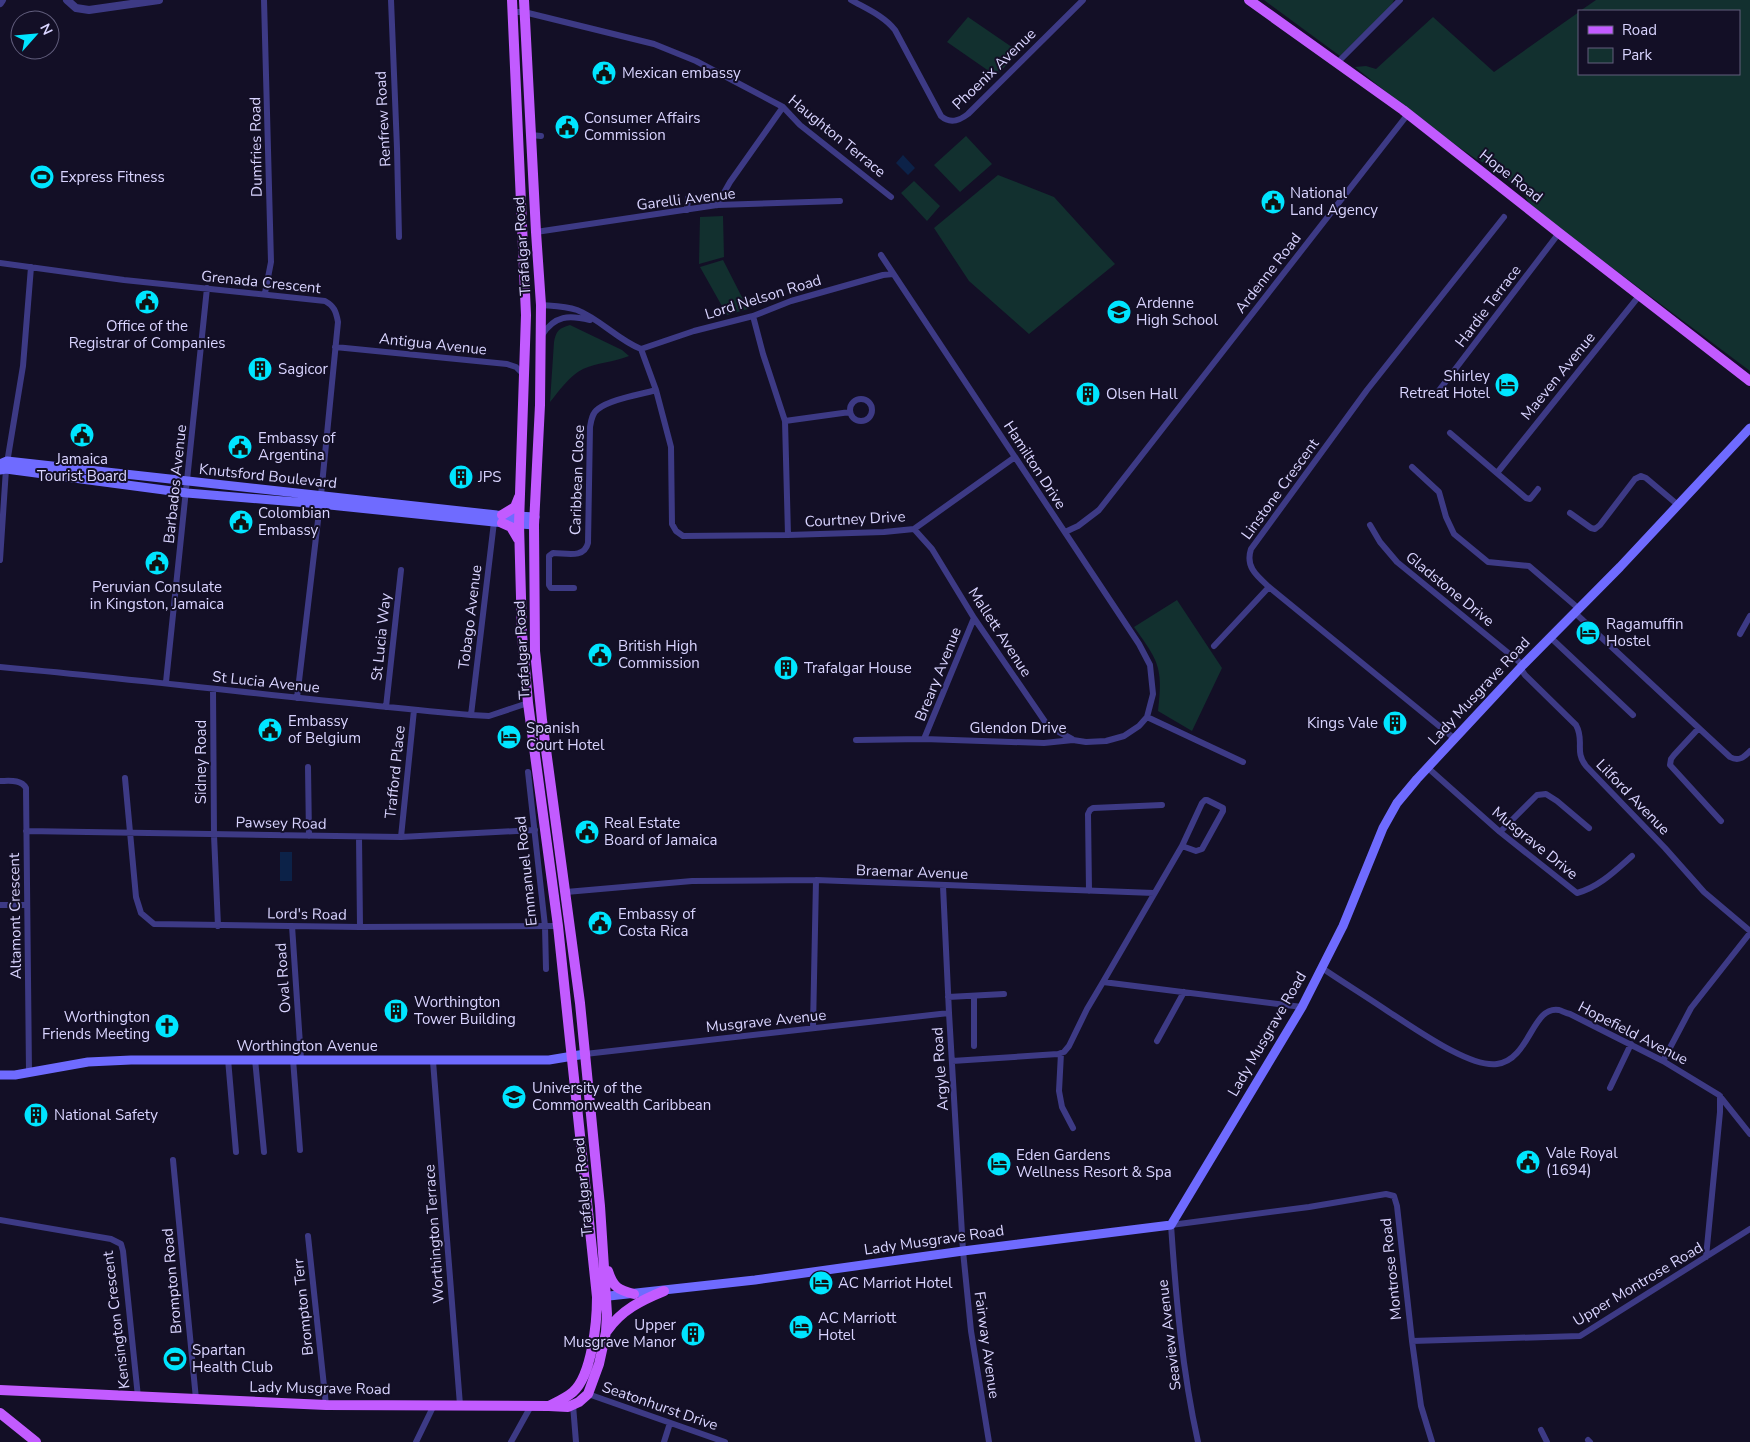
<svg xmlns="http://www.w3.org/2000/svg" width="1750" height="1442" font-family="'Nunito Sans',sans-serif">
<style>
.green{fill:#12302f}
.water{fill:#0c2248}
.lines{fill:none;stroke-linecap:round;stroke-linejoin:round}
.minor{stroke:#3d3a85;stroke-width:6}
.tertiary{stroke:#3d3a85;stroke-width:8}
.secondary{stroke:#6f6bff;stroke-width:9}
.primary{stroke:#c25bff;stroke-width:10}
.labels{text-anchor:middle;stroke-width:4;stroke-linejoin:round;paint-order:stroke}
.street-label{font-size:15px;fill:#d9d4ff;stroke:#130f26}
.poi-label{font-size:15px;fill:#d9d4ff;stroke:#130f26;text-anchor:start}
</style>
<rect width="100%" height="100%" fill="#130f26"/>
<path class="green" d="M1264,0h130l-3,6 -51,50z
M1596,0h154v371l-219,-164 -8,-15 -31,-25 -16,-8 -45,-31 -76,-61 11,-1 10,3 57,-52 61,55 85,-60v62h160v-63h-159z
M968,17l51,35 -23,24 -49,-34z
M966,136l26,28 -32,28 -26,-27z
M998,175l56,22 61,67 -86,70 -60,-53 -35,-53z
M914,181l26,25 -13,15 -26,-28z
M723,216l1,41 -25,7 1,-47z
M723,260l25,49 -21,6 -27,-48z
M570,325l52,25 7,6c-15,6 -33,7 -46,13 -13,6 -24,22 -33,33l4,-60c2,-11 5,-14 16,-17z
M1177,600l45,68 -30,63 -34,-20c5,-44 1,-49 -24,-84z"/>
<path class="water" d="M903,155l12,13 -7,7 -12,-12z
M280,852h12v29h-12z"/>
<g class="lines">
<path class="minor" d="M264,0l7,262 -6,31
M391,0l6,148 2,89
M851,0c16,9 33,16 44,30l46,86c9,8 18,5 27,-2l115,-114
M513,12h11l130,32 42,17 87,46 17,18 91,72
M1337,63l63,-63
M531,135l10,1
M717,205l13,-23 53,-75
M687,210l1,-12
M536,232l181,-27 123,-4
M0,263l124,17 201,21c9,5 11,10 13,21l-17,173 -24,203
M541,305c12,1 24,1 36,5 23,9 41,30 64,39
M753,316l10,38 22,67 3,114
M542,335c13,-20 27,-20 48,-15
M335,347l172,17 9,3 8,8
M641,349l15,41 15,57 1,77 4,7 7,5 105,-1 96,-3 30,-3 101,-72
M641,349l53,-18 59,-15 38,-15 92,-26 10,-1
M1437,393l122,-160
M850 410a11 11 0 1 1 22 0a11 11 0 1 1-22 0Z
M785,421l65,-9
M1450,433l76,65 4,1 8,-10
M1412,467l27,25 7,25 8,17 34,28 41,4 49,42
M1497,473l142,-177
M1570,513l21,15 4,1 5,-4 35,-46 6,-3 5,2 32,27
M1370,525l10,17 17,20 126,103
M914,529l18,20 42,69 74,108 24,13
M1065,532l13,-6 21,-16 309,-396
M0,560l6,-91 17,-103 8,-99
M574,588h-23l-2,-3v-29l4,-3c13,0 31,6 35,-10l2,-116c1,-6 2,-14 8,-18 13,-10 41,-14 58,-19
M1574,612l156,145c9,5 14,0 20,-6
M1740,634l10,-18
M1550,637l83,78
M1214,646l55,-59
M0,667c157,14 314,34 471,48l18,1 39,-13
M1521,669l4,6 51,50c9,16 -2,26 10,41l79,82 39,44 46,39
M166,682l41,-394
M213,689l1,146 4,91
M386,707l15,-137
M471,715l23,-193
M1147,717l96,45
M1698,729l-24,26 -3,4 -1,6 51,56
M924,739l50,-121
M1455,739l-186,-152c-12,-11 -24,-20 -18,-38l116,-159 137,-173
M856,740l68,-1 120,4 29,-3 13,2 20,-1 18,-5 15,-10 8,-9 6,-23 -3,-29 -11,-21 -258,-389
M308,767l1,69
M1428,768l72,64 77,61c22,-6 38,-22 55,-37
M528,772l17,154 1,43
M125,778l11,119 5,16 13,11 206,3 198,-1
M0,781c9,0 21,-2 26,7l3,284
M26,831l375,6 134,-7
M1500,832l37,-37 9,-1 11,7 32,27
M359,837l1,90
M401,837l13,-127
M943,886l6,127 14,238 8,80 18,111
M1089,891l-1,-77 2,-4 3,-2 69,-3
M566,892l126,-11 124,-1 338,13
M0,905h27
M292,926l9,133
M1322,968c22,15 45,29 67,44 24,15 80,56 108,52 33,-4 35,-59 62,-54 3,1 7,3 11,4l93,47 56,34 31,39
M1103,982l79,-136 20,-43 3,-3h2l16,8v3l-21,38 -6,2 -14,-5
M974,996v50
M948,997l56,-3
M813,1028l3,-148
M1157,1041l27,-49
M1061,1053l-2,38 3,16 11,21
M585,1054l364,-41
M228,1059l8,93
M255,1059l9,93
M293,1059l7,91
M433,1061l27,344
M952,1061l106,-7 6,-2 5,-6 18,-37 16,-27 199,25
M1663,1061l28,-53 59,-75
M1610,1088l21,-44
M173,1160l23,239
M0,1220l111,19 10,5 2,7 15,146
M308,1236l18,169
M1706,1257l14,-145v-16
M1412,1341l168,-5 170,-107
M588,1394l137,48
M573,1405l3,37
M1541,1430l6,12
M1588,1440l2,2
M416,1442l18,-37
M511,1442l20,-36
M664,1442l6,-19
M1198,1442c-16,-72 -22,-144 -27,-217l138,-18 77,-13 8,2 3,10 15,135 9,65 11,36"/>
<path class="tertiary" d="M67,0l9,8 13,2 70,-10
M0,3l2,-3"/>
<path class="secondary" d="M0,464l7,-3 490,54 38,2
M0,470l6,-1 181,24 133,11 174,18 40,3
M0,1075h15l73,-13 43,-2h418l36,-6
M600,1297l155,-17 208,-29 208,-26 131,-218 41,-81 40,-98 14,-25 20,-24 106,-114 97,-98 130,-139"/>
<path class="primary" d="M512,0l14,315 -7,209 3,110 6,69 30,223 39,371c0,25 -5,78 -24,95 -7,6 -16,10 -24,14
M1249,0l154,110 156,123 191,148
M502,515l13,-8 4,-10
M502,523l9,4 7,12
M608,1271c5,16 10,19 26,23
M607,1331c14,-21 35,-31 57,-40
M0,1390l326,15 223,1 19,1 11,-5 9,-8 11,-30 7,-32 1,-18 -7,-108 -20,-203 -38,-283 -7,-69 -1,-126 6,-120 1,-100 -5,-73 -12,-232
M0,1413l36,29"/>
</g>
<defs>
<symbol id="civic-disc" viewBox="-11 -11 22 22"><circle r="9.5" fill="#00e5ff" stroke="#130f26"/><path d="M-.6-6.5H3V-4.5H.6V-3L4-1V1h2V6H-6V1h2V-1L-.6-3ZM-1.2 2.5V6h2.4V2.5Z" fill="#111"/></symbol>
<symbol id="stadium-disc" viewBox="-11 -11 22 22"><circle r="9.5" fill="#00e5ff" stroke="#130f26"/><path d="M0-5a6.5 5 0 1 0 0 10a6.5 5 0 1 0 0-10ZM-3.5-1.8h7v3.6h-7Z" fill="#111"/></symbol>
<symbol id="school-disc" viewBox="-11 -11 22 22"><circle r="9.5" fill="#00e5ff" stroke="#130f26"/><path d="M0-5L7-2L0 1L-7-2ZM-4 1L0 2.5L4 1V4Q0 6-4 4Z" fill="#111"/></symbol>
<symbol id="building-disc" viewBox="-11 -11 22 22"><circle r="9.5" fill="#00e5ff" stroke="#130f26"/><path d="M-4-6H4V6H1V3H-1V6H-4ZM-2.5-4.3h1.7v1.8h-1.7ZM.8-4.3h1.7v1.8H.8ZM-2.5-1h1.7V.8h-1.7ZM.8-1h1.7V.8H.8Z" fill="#111"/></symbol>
<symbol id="hotel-disc" viewBox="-11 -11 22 22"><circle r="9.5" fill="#00e5ff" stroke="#130f26"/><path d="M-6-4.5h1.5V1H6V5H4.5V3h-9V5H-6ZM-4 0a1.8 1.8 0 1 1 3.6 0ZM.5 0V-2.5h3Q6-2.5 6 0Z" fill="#111"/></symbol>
<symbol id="church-disc" viewBox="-11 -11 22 22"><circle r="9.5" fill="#00e5ff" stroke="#130f26"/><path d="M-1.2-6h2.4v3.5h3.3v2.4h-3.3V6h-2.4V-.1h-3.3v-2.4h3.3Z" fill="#111"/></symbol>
<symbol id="university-disc" viewBox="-11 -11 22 22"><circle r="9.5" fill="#00e5ff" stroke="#130f26"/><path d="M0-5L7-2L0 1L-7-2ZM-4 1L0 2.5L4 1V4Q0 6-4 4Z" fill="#111"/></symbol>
</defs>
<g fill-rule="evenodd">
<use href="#civic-disc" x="590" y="59" width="28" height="28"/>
<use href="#civic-disc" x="553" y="113" width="28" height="28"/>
<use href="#stadium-disc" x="28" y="163" width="28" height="28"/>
<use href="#civic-disc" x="1259" y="188" width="28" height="28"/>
<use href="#civic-disc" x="133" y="288" width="28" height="28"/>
<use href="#school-disc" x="1105" y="298" width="28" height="28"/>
<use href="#building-disc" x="246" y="355" width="28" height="28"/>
<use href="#hotel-disc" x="1493" y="371" width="28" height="28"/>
<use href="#building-disc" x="1074" y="380" width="28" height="28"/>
<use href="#civic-disc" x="68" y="421" width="28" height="28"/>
<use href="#civic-disc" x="226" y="433" width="28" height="28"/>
<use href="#building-disc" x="447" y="463" width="28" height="28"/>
<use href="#civic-disc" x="227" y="508" width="28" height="28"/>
<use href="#civic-disc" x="143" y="549" width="28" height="28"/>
<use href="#hotel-disc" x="1574" y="619" width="28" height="28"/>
<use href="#civic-disc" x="586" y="641" width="28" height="28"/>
<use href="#building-disc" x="772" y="654" width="28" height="28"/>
<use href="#building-disc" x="1381" y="709" width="28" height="28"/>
<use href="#civic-disc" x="256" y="716" width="28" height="28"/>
<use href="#hotel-disc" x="495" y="723" width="28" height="28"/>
<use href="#civic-disc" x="573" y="818" width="28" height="28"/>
<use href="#civic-disc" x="586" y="909" width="28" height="28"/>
<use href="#building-disc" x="382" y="997" width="28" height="28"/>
<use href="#church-disc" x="153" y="1012" width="28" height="28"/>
<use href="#university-disc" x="500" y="1083" width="28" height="28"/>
<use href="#building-disc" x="22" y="1101" width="28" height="28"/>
<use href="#civic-disc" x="1514" y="1148" width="28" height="28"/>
<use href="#hotel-disc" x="985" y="1150" width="28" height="28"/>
<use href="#hotel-disc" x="807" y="1269" width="28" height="28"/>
<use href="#hotel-disc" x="787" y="1313" width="28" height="28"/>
<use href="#building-disc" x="679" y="1320" width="28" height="28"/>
<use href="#stadium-disc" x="161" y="1345" width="28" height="28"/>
</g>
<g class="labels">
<g class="street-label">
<text transform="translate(994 69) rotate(-44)" y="5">Phoenix Avenue</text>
<text transform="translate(383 119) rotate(-93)" y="5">Renfrew Road</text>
<text transform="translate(837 136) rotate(39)" y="5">Haughton Terrace</text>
<text transform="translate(256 147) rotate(-91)" y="5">Dumfries Road</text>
<text transform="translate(1511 176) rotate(38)" y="5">Hope Road</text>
<text transform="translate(686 199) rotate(-7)" y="5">Garelli Avenue</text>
<text transform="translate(522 246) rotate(-94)" y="5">Trafalgar Road</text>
<text transform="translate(1268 273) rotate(-52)" y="5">Ardenne Road</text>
<text transform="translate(261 282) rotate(6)" y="5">Grenada Crescent</text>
<text transform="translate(763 297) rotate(-17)" y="5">Lord Nelson Road</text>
<text transform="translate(1488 306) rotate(-53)" y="5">Hardie Terrace</text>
<text transform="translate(433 344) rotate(6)" y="5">Antigua Avenue</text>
<text transform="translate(1558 376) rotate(-51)" y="5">Maeven Avenue</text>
<text transform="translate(1035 465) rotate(57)" y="5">Hamilton Drive</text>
<text transform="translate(268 476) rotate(6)" y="5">Knutsford Boulevard</text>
<text transform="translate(577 480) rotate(-88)" y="5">Caribbean Close</text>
<text transform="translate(175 484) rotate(-84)" y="5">Barbados Avenue</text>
<text transform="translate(1280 489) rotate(-54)" y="5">Linstone Crescent</text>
<text transform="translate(855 519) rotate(-3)" y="5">Courtney Drive</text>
<text transform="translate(1450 589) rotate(39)" y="5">Gladstone Drive</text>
<text transform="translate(470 617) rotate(-83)" y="5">Tobago Avenue</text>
<text transform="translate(1000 632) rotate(57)" y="5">Mallett Avenue</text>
<text transform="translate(381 637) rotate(-84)" y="5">St Lucia Way</text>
<text transform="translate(522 650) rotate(-93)" y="5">Trafalgar Road</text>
<text transform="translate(938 674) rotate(-68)" y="5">Breary Avenue</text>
<text transform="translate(266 682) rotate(6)" y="5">St Lucia Avenue</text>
<text transform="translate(1479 691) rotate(-47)" y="5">Lady Musgrave Road</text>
<text x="1018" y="733">Glendon Drive</text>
<text transform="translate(201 762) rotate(-90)" y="5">Sidney Road</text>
<text transform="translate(395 772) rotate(-84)" y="5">Trafford Place</text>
<text transform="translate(1633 797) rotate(46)" y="5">Lilford Avenue</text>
<text transform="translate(281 823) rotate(1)" y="5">Pawsey Road</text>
<text transform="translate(1535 843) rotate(39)" y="5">Musgrave Drive</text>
<text transform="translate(526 871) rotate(-96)" y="5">Emmanuel Road</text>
<text transform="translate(912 872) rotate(2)" y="5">Braemar Avenue</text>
<text transform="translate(307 914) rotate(1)" y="5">Lord's Road</text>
<text transform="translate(15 916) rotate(-91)" y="5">Altamont Crescent</text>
<text transform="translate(283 978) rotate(-94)" y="5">Oval Road</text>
<text transform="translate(766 1021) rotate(-6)" y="5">Musgrave Avenue</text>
<text transform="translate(1633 1033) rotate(27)" y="5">Hopefield Avenue</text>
<text transform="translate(1267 1034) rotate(-60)" y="5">Lady Musgrave Road</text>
<text x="307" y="1051">Worthington Avenue</text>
<text transform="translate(940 1069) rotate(-94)" y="5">Argyle Road</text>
<text transform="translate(583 1187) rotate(-95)" y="5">Trafalgar Road</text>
<text transform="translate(434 1234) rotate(-94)" y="5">Worthington Terrace</text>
<text transform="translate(934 1240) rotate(-8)" y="5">Lady Musgrave Road</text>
<text transform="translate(1391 1269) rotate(-96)" y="5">Montrose Road</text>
<text transform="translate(172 1281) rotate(-95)" y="5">Brompton Road</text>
<text transform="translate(1638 1284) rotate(-31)" y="5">Upper Montrose Road</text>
<text transform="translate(303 1307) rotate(-96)" y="5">Brompton Terr</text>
<text transform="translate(116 1320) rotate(-97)" y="5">Kensington Crescent</text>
<text transform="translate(1169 1335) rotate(-97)" y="5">Seaview Avenue</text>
<text transform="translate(987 1345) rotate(82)" y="5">Fairway Avenue</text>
<text transform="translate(320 1388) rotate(1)" y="5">Lady Musgrave Road</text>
<text transform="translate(660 1406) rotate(19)" y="5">Seatonhurst Drive</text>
</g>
<g class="poi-label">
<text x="622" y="78">Mexican embassy</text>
<text x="584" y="123">Consumer Affairs<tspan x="584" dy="17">Commission</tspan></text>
<text x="60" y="182">Express Fitness</text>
<text x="1290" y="198">National<tspan x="1290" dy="17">Land Agency</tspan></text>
<text x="1136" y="308">Ardenne<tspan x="1136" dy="17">High School</tspan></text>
<text x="147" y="331" text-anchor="middle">Office of the<tspan x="147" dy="17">Registrar of Companies</tspan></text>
<text x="278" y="374">Sagicor</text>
<text x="1490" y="381" text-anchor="end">Shirley<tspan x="1490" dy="17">Retreat Hotel</tspan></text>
<text x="1106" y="399">Olsen Hall</text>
<text x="258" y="443">Embassy of<tspan x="258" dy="17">Argentina</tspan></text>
<text x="82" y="464" text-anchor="middle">Jamaica<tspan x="82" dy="17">Tourist Board</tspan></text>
<text x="478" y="482">JPS</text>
<text x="258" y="518">Colombian<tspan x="258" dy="17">Embassy</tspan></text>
<text x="157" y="592" text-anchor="middle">Peruvian Consulate<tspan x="157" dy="17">in Kingston, Jamaica</tspan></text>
<text x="1606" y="629">Ragamuffin<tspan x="1606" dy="17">Hostel</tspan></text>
<text x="618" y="651">British High<tspan x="618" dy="17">Commission</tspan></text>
<text x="804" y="673">Trafalgar House</text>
<text x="288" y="726">Embassy<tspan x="288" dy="17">of Belgium</tspan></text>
<text x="1378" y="728" text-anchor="end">Kings Vale</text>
<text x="526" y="733">Spanish<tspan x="526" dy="17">Court Hotel</tspan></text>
<text x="604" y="828">Real Estate<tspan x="604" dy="17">Board of Jamaica</tspan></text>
<text x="618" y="919">Embassy of<tspan x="618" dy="17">Costa Rica</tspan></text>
<text x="414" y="1007">Worthington<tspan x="414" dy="17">Tower Building</tspan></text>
<text x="150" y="1022" text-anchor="end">Worthington<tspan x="150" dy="17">Friends Meeting</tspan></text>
<text x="532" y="1093">University of the<tspan x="532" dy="17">Commonwealth Caribbean</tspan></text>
<text x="54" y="1120">National Safety</text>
<text x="1546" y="1158">Vale Royal<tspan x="1546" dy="17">(1694)</tspan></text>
<text x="1016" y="1160">Eden Gardens<tspan x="1016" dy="17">Wellness Resort &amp; Spa</tspan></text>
<text x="838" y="1288">AC Marriot Hotel</text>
<text x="818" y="1323">AC Marriott<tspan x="818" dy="17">Hotel</tspan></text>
<text x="676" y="1330" text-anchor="end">Upper<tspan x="676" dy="17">Musgrave Manor</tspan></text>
<text x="192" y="1355">Spartan<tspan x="192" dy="17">Health Club</tspan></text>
</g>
</g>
<rect x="1578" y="10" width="162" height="65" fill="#130f26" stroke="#625e7d"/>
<rect x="1588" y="26" width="25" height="8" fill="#c25bff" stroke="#625e7d"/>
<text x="1622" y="35" font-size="15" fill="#d9d4ff">Road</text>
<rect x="1588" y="48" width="25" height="15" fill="#12302f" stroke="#625e7d"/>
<text x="1622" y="60" font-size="15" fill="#d9d4ff">Park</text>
<g transform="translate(35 35) rotate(63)"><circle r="24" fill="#130f26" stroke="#625e7d"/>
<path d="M0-4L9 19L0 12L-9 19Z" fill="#00e5ff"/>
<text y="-8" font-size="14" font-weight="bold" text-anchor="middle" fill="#d9d4ff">N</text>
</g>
</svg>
